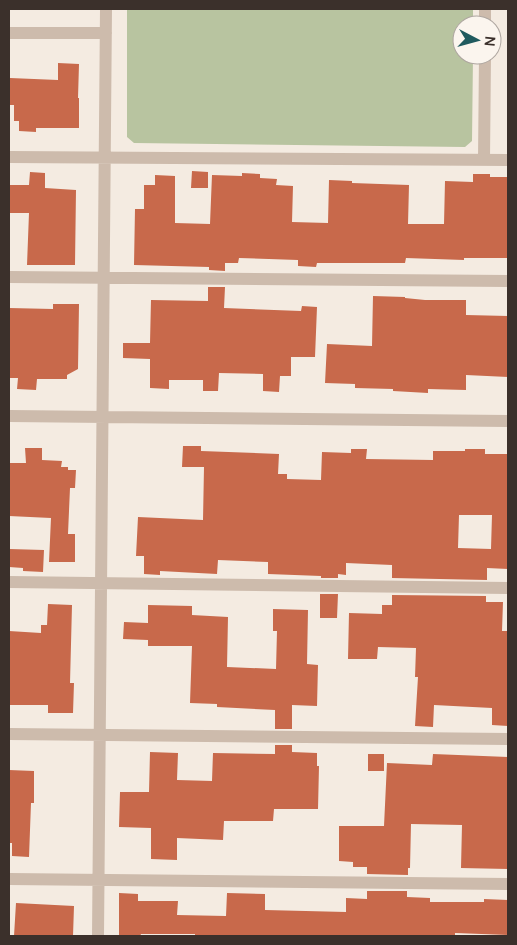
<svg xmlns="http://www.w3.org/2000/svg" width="517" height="945" font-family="Manrope,sans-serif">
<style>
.green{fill:#b8c4a0}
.building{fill:#c8694b;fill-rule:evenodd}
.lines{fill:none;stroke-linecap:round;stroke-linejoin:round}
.minor{stroke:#cdbbac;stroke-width:12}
</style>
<rect width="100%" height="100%" fill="#f4ebe1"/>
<path class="green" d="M127,9h346v16h-11v30h11l-1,86 -7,6 -331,-4 -7,-6z"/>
<path class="building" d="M58,63l21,1 -1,34h1v30h-43v4l-17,-1v-10h-5v-16h-5l1,-27 48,2z
M192,171l16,1v16h-17z
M30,172l15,1v15l31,2 -1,75h-48l2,-52h-20v-28h20z
M242,173l18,1v4l17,1 -1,6 17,1 -1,36 36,1 1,-43 23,1v2l57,2 -1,39h36l1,-43 28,1v-8h17v3h18v81h-44v2l-58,-2 -1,5h-88l-1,4 -18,-1v-6l-59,-2 -1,5h-13v8l-16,-1v-3l-75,-2 1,-56h9v-24h11v-10l20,1v47l35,1 2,-49 30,1z
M208,287h17l-1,21 77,3 1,-5 15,1 -2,50h-24v19h-11l-1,16 -16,-1v-17l-44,-1 -1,18h-15v-11h-34v9l-19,-1v-29l-27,-1v-15h27l1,-43 57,1z
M373,296l32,1v1l20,2h41v15l42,1v61l-42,-2v15l-38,-1v4l-35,-2v-2l-38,-1v-4l-30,-1 2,-39 45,2z
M53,304h26l-1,65 -11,6v4h-30l-1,11 -19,-1 1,-11h-9v-70l44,1z
M183,446h18v5l78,3 -1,20h9v5l34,1 1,-28 29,1v-4h16l-1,10 67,1v-9h32v-2h20v5h23v115l-21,-1v12l-95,-2v-13l-46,-2v12l-8,-1v4h-17v-2l-53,-2v-12l-50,-2 -1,14 -57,-3v4l-16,-1v-18h-8l2,-39 65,3 1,-53h-22zM459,515h33l-1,34 -33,-1z
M25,448h17v12l20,1 -1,6h7v3h8l-1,18h-5l-2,46h7v28h-26l2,-44 -42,-2v-53h17z
M9,549l35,1 -1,22 -20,-1v-3l-14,-1z
M320,594h18l-1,24h-17z
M392,595l94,1v6h17l-1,29h6v95l-16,-1v-17l-58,-3 -1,22 -18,-1 3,-49h-3l1,-29 -38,-1 -1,12h-29l1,-46 33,1v-9h10z
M48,604l24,1 -2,78h4l-1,30h-25v-8h-39v-74l32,2v-8h6z
M148,605l44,1v9l36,2 -1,50 49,2 1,-38h-4v-22l35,1 -1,54 11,1 -1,41 -25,-1v24h-17v-19l-58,-3v-3l-27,-1 2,-57h-44v-6l-25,-1 1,-17 24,1z
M275,745h17v7l25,1v13h2l-1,43h-44l-1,12h-49l-1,19 -46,-2v22l-26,-1v-31l-32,-1 1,-35h29l1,-40 28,1 -1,27 35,1 1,-28 62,1z
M368,754h16v17h-16z
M433,754l75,3v112l-47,-1 1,-43 -51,-1 -1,44h-2v7l-41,-1v-7h-14v-5l-14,-1v-35h45l3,-63 45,2z
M9,770l25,1v32h-3l-2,54 -17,-1v-13h-3z
M367,891h40v6l23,1v4h54v-3l24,1v35l-53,-2v3h-260v-2h-54l-1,2h-21v-43l19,1v7h40l-1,14 49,1 1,-23 38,1v16l81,2v-14l21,1z
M16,903l58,3 -1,30h-59z"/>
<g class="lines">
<path class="minor" d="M485,25v-16
M9,33h97
M9,157l499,3
M484,159l1,-104
M9,277l499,4
M9,416l499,5
M9,582l499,6
M9,734l499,5
M9,879l499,5
M98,936l8,-927"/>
</g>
<rect width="517" height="945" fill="none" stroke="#3b302b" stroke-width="20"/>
<g transform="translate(477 40) rotate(96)"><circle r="24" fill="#fbf5ee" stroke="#aea6a0"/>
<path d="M0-4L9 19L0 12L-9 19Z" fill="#1f5a5e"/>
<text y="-8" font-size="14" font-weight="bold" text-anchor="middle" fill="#3b302b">N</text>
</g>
</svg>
